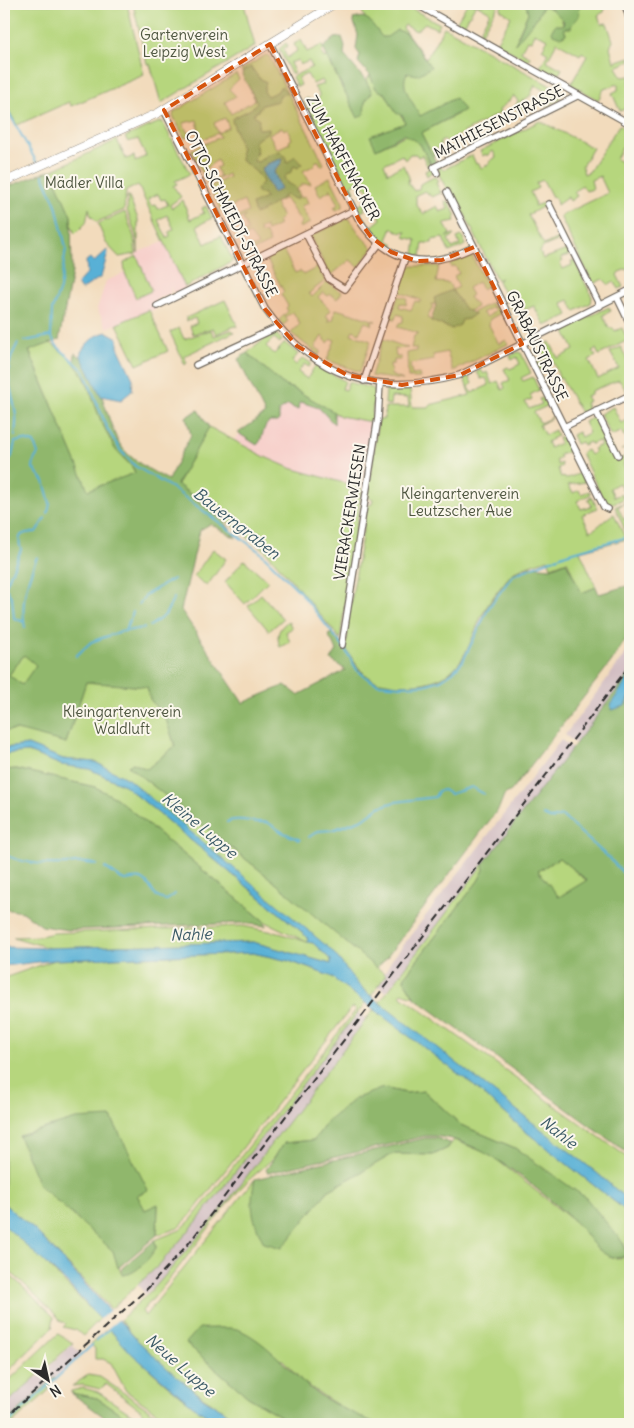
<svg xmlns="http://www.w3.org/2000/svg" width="634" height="1428" font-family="Delius,sans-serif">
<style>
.built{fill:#f7d0cb}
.industrial{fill:#d2bec2}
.green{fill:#b6d67d;stroke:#708054;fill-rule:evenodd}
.forest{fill:#90b76c;stroke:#5e714c;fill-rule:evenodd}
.water{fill:#59b0d6;stroke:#426e80}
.pier{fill:#f2dbbc}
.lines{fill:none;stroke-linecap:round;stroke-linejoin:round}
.stream{stroke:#59b0d6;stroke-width:2}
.minor-casing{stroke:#71695e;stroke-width:8}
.major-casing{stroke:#71695e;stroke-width:9}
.minor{stroke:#fff;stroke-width:5.5}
.major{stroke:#fff;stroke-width:8}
.tram{stroke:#2b2b2b;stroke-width:1}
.rail{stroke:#2b2b2b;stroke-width:2;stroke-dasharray:8 4;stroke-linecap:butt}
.marked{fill:#d5540f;fill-opacity:0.2;stroke:#d5540f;stroke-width:4;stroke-dasharray:10 6;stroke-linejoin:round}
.labels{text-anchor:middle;stroke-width:4;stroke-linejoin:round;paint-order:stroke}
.park-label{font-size:15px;fill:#4e5640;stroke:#fbf7ec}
.street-label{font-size:15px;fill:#2b2b2b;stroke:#fbf7ec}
.water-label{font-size:16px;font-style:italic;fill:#3b5a67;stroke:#fbf7ec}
</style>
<rect width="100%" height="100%" fill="#fbf7ec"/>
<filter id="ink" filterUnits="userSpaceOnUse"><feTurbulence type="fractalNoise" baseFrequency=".02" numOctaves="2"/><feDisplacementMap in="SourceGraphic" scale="10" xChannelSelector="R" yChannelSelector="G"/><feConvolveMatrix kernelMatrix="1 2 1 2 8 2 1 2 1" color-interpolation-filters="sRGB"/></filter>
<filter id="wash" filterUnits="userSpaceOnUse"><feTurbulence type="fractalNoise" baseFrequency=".0096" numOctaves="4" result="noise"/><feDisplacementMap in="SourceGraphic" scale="20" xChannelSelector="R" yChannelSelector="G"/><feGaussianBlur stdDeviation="1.12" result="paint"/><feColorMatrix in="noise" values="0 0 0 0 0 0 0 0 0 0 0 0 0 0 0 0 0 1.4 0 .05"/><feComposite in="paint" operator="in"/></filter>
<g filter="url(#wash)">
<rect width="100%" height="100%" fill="#f2dbbc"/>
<path class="built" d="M164,242l22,46 -12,6 -4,-8 1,7 -16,7 3,8 -51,20 -10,-19 9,-28 19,-8 11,25 15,-7 -15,-38z
M294,389l46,26 31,7 -9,66 -72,-20 -25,-11 -31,-18z"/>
<path class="industrial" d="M630,648v25l-53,71 -2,-1 -10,-8z
M561,740l13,9 -188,243 -8,-7 13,-24z
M357,1012l8,6 -1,4 -146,192 -62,72 -11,8 -8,-10 35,-34 26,-30z
M72,1345l9,9 -77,70v-21l30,-28 3,3z"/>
<path class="green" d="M4,4h123l17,71 -73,31 -2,-4 -52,23 -13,-23z
M133,4h111l11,42 -94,57 -11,-39h-3z
M358,4h45l37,20 -3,5 -12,-6 -9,8 -11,-6 -2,3 23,31 18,-32 114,63 2,9 -14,7 -7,-4 6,-11 -10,-6 -5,11 -11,7 4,6 -5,2 -3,-4 3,-6 -4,-5 -15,14 1,3 -54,29 -1,-2 -5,2 1,4 -8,5 2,4 -2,1 -12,-23 37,-19 -41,3z
M467,4h32l-18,30 -2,-1 11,-21 -14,-8 -12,21 -7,-4z
M500,4l27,1 1,8 -11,24 19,-18 8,-14 17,10 2,9 6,-7 -15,-13h63l-12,4 -1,4 -6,3 3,9 6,-1 6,18 -3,6 4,15 16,-5v4l-14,6 6,10 8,-1v31l-10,4 -8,-18 6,-3v-6l-14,5 -6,11 -27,-16 16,-28 -5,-4 -2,3 -23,-13 -10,19 15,8 -5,8 -17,-10 8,-14 -6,-4 6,-10 -14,-6 -3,8 -4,-1 -6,11 9,6 -2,4 -32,-18 15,-26 -11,-8 2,-4z
M301,40l6,12 15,-7 2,5 -3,2 3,6 3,-2 16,34 21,24 1,-12 7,-10 -6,-11 4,-6 7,14 9,5c4,12 16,17 19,30l-11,4 -18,21 38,-18 19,40 -6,5 -2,-5 4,-2 -7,-14 -4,2 -2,-3h-6l-5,6 -3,-5 -18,9 4,9 15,-8 6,12 -1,6 6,8 5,-2 1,-5 14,-7 3,1 2,3 -3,2 5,10 -9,4 -7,-6 -9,4v9l7,10 14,-8 3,6 8,-3 -3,-8 4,1 7,14 -2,2 1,3 -11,2 6,11 -4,3 7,-3 1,2 -6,3 4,9 8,-3 -3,-7 5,-2 4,9 -17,7 -6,-14 -11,2v3h-9l-2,13 -7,-1 2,-15 -12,-3 2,-5 -2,-1 -2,2 -10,-5 -5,12 7,4 -2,3 -20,-16 -2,-3 11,-9 -7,-17 -11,5 2,3 -5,2 -3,-5 16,-11 -7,-10 -4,2 -4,-6 -6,3 3,6 -4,2 -47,-93 4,-2 3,4 8,-4v-4l-5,-7 10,-3 -2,-4 -9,4 -6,-10 -9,4 3,7 -4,2 -5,-10 20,-10 -3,-6 -9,4 -2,-5 -8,3 4,9 -3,2 -12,-25 7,-6 2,3 -5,3 4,9 10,-7 -3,-7z
M266,55l3,1 55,108 -3,2 -2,-5h-3l-3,5 -10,5 8,13h-8l-6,5 4,9 4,-2 3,7 -7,3 9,17 -10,5 -1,-3 3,-2 -17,-25 -10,5 7,14 -5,5 2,3 -12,6 -2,-5 -6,3 2,5 4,-2 5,11 -26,12 -2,-2 16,-8 -8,-11 -14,7 -2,-3 14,-7 -5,-12 3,-3 -18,8 -1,-2 21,-10 -4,-11 -23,10 -12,-24 20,-10 -1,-3 -20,10 -17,-34 29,-13 -2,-4 11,-6 -4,-9 -11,5 4,10 -17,7 -5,-9 3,-2 -2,-9 -14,3 5,11 3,-2 1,3 -7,3 -12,-22 1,-4 62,-38 3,5 -10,10 7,7 -11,6 6,12 24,-14 -14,-30zM282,127l2,3 3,-2 5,11 -3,2 1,2 -13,6 -8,-15zM217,160l3,6 -4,2 4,8 -8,4 -7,-11z
M162,121l28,53 -15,7 2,3 -4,2 8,11 -11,8 2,3 11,-8 7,20 14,-7 -2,-5 4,-2 6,12 -15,8 8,18 16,-8 12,25 -48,26 -47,-102 -12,6 -2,19 -27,12 -6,-6 -2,-8 -3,15 -11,11 -4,-10v-8l-20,-45 66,-31 9,19 8,-3 1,6 11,-6 -8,-17 -10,3 -3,-5zM158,194l3,6 4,-1 3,6 -10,4 -2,-4 -5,1 -3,-7zM167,215l7,14 -5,3 1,4 -3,2 -9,-18z
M540,121l53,27 -11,18 2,8 5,-2 30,-47 11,7v17l-8,-1 -6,11 14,8v108l-3,-6 -8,3 -2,3 6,12 -4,2 -5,-8 -5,4 -6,-6 -10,5 -33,-68 48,-23 -8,-17 -9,4 2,9 -7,2 -4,-6 -8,7 3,4 -7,5 -2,-4 -11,8 -1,-6 -4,-2 -9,-17 -7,3 2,5 -8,4 5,10 -1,4 9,-3 1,3 -16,9 16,30 18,-9 4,7 -4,2 -3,-5 -16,7 -3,5 3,7 26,-10 2,5 -10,4 2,3 -3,2 3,6 9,-4 -1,-4 3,-1 18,37 -1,6 -16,8 -6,-11 -7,3 6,12 -23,11 -11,-20 -9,4 -3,-6 -10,5 -14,-28 3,-3 -4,2 -33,-67 -3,2 -23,-42 2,-7 3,4 29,-15 4,9 3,-1 2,5 9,-4 -1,-2 7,-5 -3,-6 -6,5 -1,-2 -3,2 -3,-5z
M330,177l13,26v4l-7,3 -2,-3 5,-3 -9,-16 -1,3 -9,5 -5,-11z
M128,195l10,24v34l-2,-17 -9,-26z
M125,212l9,25 2,17 -17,3 -13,-14 -8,-19z
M349,218l12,18 12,12 -14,19 -9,-7 -20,16 -20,-40z
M283,250l12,23 5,-2 3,4 15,-8 7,14 -16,12 3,4 15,-15 15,10 -5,7 -6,-5 -3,2 -5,-4 -5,5 13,13 -5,6 3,2 -1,3 5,-1 3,-11 40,12h-5l2,4 -8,-3 -6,11 -6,-3 -2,4 20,7 -11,31 -33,-12 8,-20 -4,-1 -3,4 -6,-7 -7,11 6,4 -2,4 -28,-22 9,-9 -7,-12 -8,5 3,4 -5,4 -4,-5 9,-9 -2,-3 2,-2 -7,-12 3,-2 -18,-34z
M470,255l2,1 15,30 -5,3 -4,-7 -10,6 4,7 -3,2 8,10 -13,6 -29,-15v6h-3l1,3 -6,11 19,8 45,-23 2,4 -11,6 5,4 8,-6 -2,-4 4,-1 4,7 -11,6 -1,6 10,19 7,-4 2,4 -55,27 -6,-19 -14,3 1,5 -24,4 2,11 7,-1 1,4h-12l-1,-25 9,-2v-3h-5l3,-12 4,-3 -21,-6 2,-4 4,-1v-6l-6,-2 -2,5 -4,-1 7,-22 9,2 -1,7 -6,-2 -1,4 12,3 4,-9 5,1 1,-2 -22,-8 9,-26h31l-3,16 13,1 3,7 7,-3 -5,-11 5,-3 -4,-7 -4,2 -1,-4z
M137,256l14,33v2l-15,7 -11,-25 -1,-10z
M225,300l13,27 -3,-1 -19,8 -3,-6 -20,6 -3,-8 7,-3 -2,-5 -8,3 -1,-3z
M609,307l2,4 -8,4 6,13h4l2,3 7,-3 6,12 -29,15 -3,-6 -4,2 4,5 -7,4 9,19 21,-11 -9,-16 11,-5 9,19v8l-4,2 4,8v7l-2,2 -9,-13 -28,11v3l-5,2 3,5 -4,2 4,9 -7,3 -21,-37 -15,7 13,-8 -7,-18 -11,4 3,5 -5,3 -3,-7 11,-5 -4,-8 6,-3 -2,-5 3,-1 8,16 16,-8 -10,-21z
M149,310l19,41 -31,14 -20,-41z
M179,328l5,11 27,-9 3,6 18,-6 2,2 -50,24 3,7 -2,2 -15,-33z
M274,332l8,8 -2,3 -6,-5 -8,8 8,8 11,-11 13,11 -6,7 4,4 7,-7 8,5 -2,4 -5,-3 -6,8 9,7 8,-13 30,15 -3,8 4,1 2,-8 24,6 3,3 -4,31 -31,-6 -46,-27 -9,-3 -38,-33z
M383,339l25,9 -13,1 1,8h5v3h-7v4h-4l1,11 12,5 -32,-4z
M51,343c8,7 19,14 26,23 17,23 22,55 37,81 5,10 17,15 21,26l-47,18 -59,-141z
M518,352l3,1 10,20 -10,5 2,3 10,-4 6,13 -9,5 2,4 -7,3 4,7 13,-5 -3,-5 4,-1 4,8 -13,6 6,11 13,-6 -14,8 6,10 10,-5 2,6 -10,6 3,6 10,-5 -2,-5 4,-2 8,15 -11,4 1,3 -4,2 2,5 3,-2 1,3 -4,2 3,10 3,-1 1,2 16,-6 4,9 -17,3 5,8 6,-3 2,4 8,-3 2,3 -14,7 4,8 11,-3 -4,-7 4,-2 5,11 -15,7 8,16c10,-4 14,-12 24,-17l10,21 4,2 -13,-30 15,-7v6l-3,1 -3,-4 -6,4 6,13 6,-5 -2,26 -5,-1 -43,11 16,36 -15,6 -14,-32 -16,6 -3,-8c-11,4 -31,8 -38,17 -11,12 -22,27 -29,41 -19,46 -24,66 -80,68 -31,1 -41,-13 -56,-38l3,-12 -2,-3 21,-126 5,-2 1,-5 -5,-2 10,-78h6l1,-12h24l-1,-9 -17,-1 -1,8 -5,-1 1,-14h24l2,17h18v-2l40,-10 -6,-17 4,-2 4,7 -3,4 3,6 17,-8 -3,-7 -5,1 -4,-7 4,-2 3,4 3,-2 5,12 6,-3 4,9 3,-2 -2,-5 7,-3 -6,-11 4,-2 2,2 10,-5 -3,-7 -5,3 -2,-4z
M613,407l8,16 9,-4v27l-9,5 8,-6 -3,-5 3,-1 -6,-4 -1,-4 -11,5 -11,-22z
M596,416l7,15 -3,1 2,4 3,-1 13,25 12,-6v6l-1,-2 -6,5 2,6 5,-2v6l-5,2 2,5 3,-2v18l-3,1 -1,-8h-4l-3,-6 -9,5 4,9 7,-3 2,5 -10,5 -9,-3 -23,-48 6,-3 3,5 5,-3 -2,-3 8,-4 -2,-4 -8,3 -1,-2 -7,3 -2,-3 -5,2 -4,-9 6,-3 3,5 8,-4 -5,-11z
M209,427l56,30 25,11 72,20 -22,151 -41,-50 -36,-41 -86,-64z
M213,549l13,10 -19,27 -13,-10z
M244,560l24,21 -23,23 -20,-22z
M261,594l22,25 -14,12 -21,-25z
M288,621l4,7 -6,4 4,10 -10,5c-4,-12 -2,-18 8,-26z
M24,655l13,9 -15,22 -13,-11z
M86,682l61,5 3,12 17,23 8,24 -28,23 -14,-6 -5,3 144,114 114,95 -15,21 -17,-15 -16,-23 -210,-179 -33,-17 -32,-3 -35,-14 -24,3v-17c19,-4 43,7 62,12z
M28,752l33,13 28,4 35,16 178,147 6,7v3l5,1 18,17v4l-78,-22 -203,6 -37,-11 27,-1 14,-3 188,-7 37,7 28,9 -43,-21 -148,-123 -21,-11 -79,-18 -12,1v-16z
M559,858l28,23 -28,16 -21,-26z
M483,864l1,6 -6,11 -73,95 -1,4 10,17 -12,-4 -2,2 230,164v43l-33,-29 -218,-170z
M253,953l36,8 41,15 36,26 -168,218 -40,46 -47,43 -75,-78 -32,-27v-226l51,-18zM352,1007l4,3 -165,210 -11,10 -25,10 1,8 -34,27 -9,-24 -2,-134 36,73 -10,5 8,15 13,-5 -1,30 21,-7 11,-11z
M374,1009l99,76 52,46 105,83v210h-252l-19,-6 -31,-19 -25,-17 -20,-22 -97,-17 62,54 46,27h-49l-41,-26 -36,-29 -30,-28 -18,-21 36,-34 62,-72zM383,1088l23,5 18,-2 37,34 54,23 112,108 -9,3 -16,-7 -27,-30 -84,-67 -37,-15 -6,8 -15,7 -40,-1 -65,37 -47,56 -28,-56 2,-12 -110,137 -3,-5c35,-38 64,-82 98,-122 15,-17 33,-26 44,-46l30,-3 13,-18z
M4,1225l22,18 74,76 -17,17 -7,-6 -13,-3 3,-3 -2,-2h-3l-3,-5 -37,-36 -17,-14z
M4,1271l15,12 35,34 -2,11 -48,47z
M108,1328c33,36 70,69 111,96h-45l-48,-33 -15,-28 -8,-4h-8v-10l-4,-5z
M58,1334l15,9 -69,63v-21z
M88,1375l12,2 70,47h-19l-8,-6v-6l-37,-28 -6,5 -17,-4 -11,1z
M55,1377l-7,14 -36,33h-8z
M83,1388l15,4 48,32h-10l-39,-26 -26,-5v-2z"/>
<path class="forest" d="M526,4l47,1 6,2c2,8 -1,12 -7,17l-1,4h-7l2,6 -5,3 -8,-3 -1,-4 3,-5h8l1,-4 -13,-13 -8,-2 -7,13 -21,25 13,-31z
M363,17l6,3 13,17h5l10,-7 9,3 25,34 -13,8 -11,-2c-8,15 7,29 13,43l35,-18 9,12 -43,23 16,31 -5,2 -12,-22 -16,-10 -28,15 -6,-13 35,-13 -2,-7 -7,-3 -10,-19 -10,-5 -6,-14 -12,-13 2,-7 -4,-6 2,-14 -5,-16z
M342,37l3,9 -1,9 22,26 6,11 -7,10 -1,12 -6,4 -35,-70 12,-10z
M251,67l8,11 7,4 -2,9 3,5 10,-4 4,-6 6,7 -7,2 -2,6 -16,4 -5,7 -4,2 6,5 -1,10 11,-1v3l-14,10 2,10 -3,10 4,1 10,-8 13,-3 5,7 1,5 8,-7 7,8 -4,4 -4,-2 -3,6 -7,5 3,6 8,4 3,10 -1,3 -11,-5c-11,7 -18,15 -31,19l-3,-10 14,-6 -2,-4 -6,-1 -2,-3 7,-8 -7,-10 -15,-12 -1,-17 -8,-22 1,-3 18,-9 6,-7 -15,-27 1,-4z
M51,170l20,46 1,56 -13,68 -30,11 59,139 47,-17 -2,-5 -18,-19 -15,-30 -15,-41 -11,-15 1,-10c25,14 30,65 44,90 10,17 32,27 49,37l23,-45 -5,-18 12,-7 11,17 -32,57 48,38 11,16 -26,-14 -10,6 -19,80 62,93 42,-18 13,10 48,-25 -15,-10 6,-10 -9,-15 4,-2 13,14 14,23 16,11 23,4 22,-1 19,-5 13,-8 10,-11 14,-25 11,-28 24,-33 19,-8 21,2 15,-6 16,31 14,-6 3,7 31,-9v48l-19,29 -100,129 -7,4 -5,13 -115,153 -8,7 -104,-88 -144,-114 5,-3 14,6 28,-23 -8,-24 -17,-23 -3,-12 -61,-5 -20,61 -49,-13 -13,1v-543zM24,655l12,10 -14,20 -13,-10z
M452,290l13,19 10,5 -7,5 -6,1 -2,5 -8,4 -21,-8 5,-16 -2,-7z
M247,353l38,33 9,3 40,23v12l-15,-16 -18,-6 -2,1 -1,7 -10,-5 -9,6v9l-2,2h-8c-8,7 -5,17 -12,23l-19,-12 27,-19 -27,-55z
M630,673l-2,112 2,370 -215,-157 -11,-18 1,-4 73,-95 6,-11 -1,-6zM559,858l28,22 -28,17 -21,-26z
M16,769l79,18 21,11 148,123 2,5 -25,-3 -173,7 -26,-4 -19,-14 -19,-3v-139z
M383,1088l23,5 18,-2 37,34 54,23 71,50 38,46 3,12c-8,3 -17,2 -25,-4 -11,-7 -18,-22 -28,-31 -37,-33 -98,-88 -149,-85l-157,37 -2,-3 18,-27 30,-3 13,-18 27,-23z
M111,1117l37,73 -11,5 8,15 13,-6 -1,31 -39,33 -5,-17 -74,-66 -20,-49 57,-17z
M425,1138h12l13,5 -2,5 -15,7 -40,-1 -65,37 -46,57 -18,-5c-12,-23 -15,-39 -9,-64z
M155,1240l1,8c-7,11 -20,27 -34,27v-7z
M199,1328c11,1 31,-2 41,2 23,10 45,35 62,51 21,20 50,32 76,43h-84l-46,-27 -62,-54z
M71,1393l26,5 39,26h-22z"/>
<path class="water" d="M283,158l-1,4 -8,10 7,17 -8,4 -12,-23 6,-6z
M107,250l1,3 -7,24 -20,13 -4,-6 10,-11 -1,-12 4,-3 4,4z
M107,332l11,6v9l15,32 -1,12 -11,9 -20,-4 -20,-40v-4c6,-10 15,-18 26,-20z
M630,676v18l-5,12 -13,4 -2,-5z
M28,745l35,14 32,3 33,17 201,169c14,14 22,31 37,44l231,181 33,29v12l-105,-83 -52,-46 -143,-109 -41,-15 -36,-8 -198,7 -51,6v-19l43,1 206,-6 78,22v-4l-18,-17 -6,-1 1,-3 -6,-7 -178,-147 -35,-16 -28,-4 -33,-13 -24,2v-6z
M4,1204l32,27 102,110 30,28 36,30 41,25h-26l-24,-16 -63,-54 -66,-72 -62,-57z"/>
<path class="pier" d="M112,1308l9,9 -15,13 -8,-9z"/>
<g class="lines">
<path class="stream" d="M4,104l33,59
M43,175l13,30 10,43 -6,41 -8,21 -1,26 6,10 27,25 24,59 13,21 14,15 37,22 88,64 39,39 46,58 12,21 10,8 11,6 23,2 23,-1 17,-5 12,-8 10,-11 26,-54 24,-32 53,-21 58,-16 6,2
M25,341l25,-5
M15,436c0,-6 2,-14 1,-20 -4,-32 -16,-41 2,-73
M4,469l8,-13 3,-14 9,-2 10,3 4,11 -4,6 -1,8 11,13 6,22 -2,10
M139,604l8,-10 26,-15
M24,622l-10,-4 -2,-20 -7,-11 16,-37c-5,-17 1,-17 15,-18l9,-14
M150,626l15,-11 9,-17
M25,628c-5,-25 2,-47 12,-71
M125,631l8,-19
M76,656l15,-14 28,-10 25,-4
M543,815l9,4 10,-3 47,42 16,17 5,-5
M227,822c12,-6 27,2 40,0l15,10 18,8
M309,837l9,-6 14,-1 31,-11 16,-12 16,-5 40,-5 3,-6 6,-1 6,4 22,-7 12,7
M4,854c18,10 42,11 62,10 13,-1 19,-3 31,1
M105,868c7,3 12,10 20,12 6,0 11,-3 16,-1 13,5 8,19 26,21l8,-6
M96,1341l13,-12
M7,1424l85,-79"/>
</g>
</g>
<g filter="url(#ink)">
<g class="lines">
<defs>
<path id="minor" d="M416,4l214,120
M625,4l5,17
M270,44l89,176c30,45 69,50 115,27
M164,110l101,199c51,70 112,88 195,66l170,-85
M437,173l-3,-6 145,-72
M447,192l157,315 4,2
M549,204l51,102
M306,234l23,45 16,10 34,-45
M617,297l13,27
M157,306l197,-96
M196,365l82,-38
M364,381l41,-123
M596,411l22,44
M564,427l66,-32
M342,645l36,-227 2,-35"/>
<path id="major" d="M4,182l154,-69 176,-109"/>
</defs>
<use href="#minor" class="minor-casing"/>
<use href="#major" class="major-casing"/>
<use href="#minor" class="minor"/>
<use href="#major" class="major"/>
<path class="tram" d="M624,4l6,20"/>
<path class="rail" d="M4,1419l144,-131 41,-45 441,-578"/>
</g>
</g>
<path class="marked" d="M270,44l89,176 12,17 20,15 26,9 25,-1 32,-13 48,97 -62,31 -58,10 -55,-10 -50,-29 -32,-37 -101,-199z"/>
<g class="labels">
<g class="park-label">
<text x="184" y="40">Gartenverein<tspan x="184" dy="17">Leipzig West</tspan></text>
<text x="84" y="188">Mädler Villa</text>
<text x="460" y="499">Kleingartenverein<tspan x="460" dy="17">Leutzscher Aue</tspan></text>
<text x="122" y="717">Kleingartenverein<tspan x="122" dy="17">Waldluft</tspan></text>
</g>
<g class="street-label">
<text transform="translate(499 122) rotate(-27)" y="5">MATHIESENSTRASSE</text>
<text transform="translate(343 158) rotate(62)" y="5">ZUM HARFENACKER</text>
<text transform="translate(231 214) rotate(63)" y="5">OTTO-SCHMIEDT-STRASSE</text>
<text transform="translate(537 346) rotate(64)" y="5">GRABAUSTRASSE</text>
<text transform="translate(350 512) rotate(-81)" y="5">VIERACKERWIESEN</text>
</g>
<g class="water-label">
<text transform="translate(237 523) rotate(38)" y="6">Bauerngraben</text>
<text transform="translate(200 825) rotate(40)" y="6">Kleine Luppe</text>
<text transform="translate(191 934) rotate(-2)" y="6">Nahle</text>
<text transform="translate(559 1132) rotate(38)" y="6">Nahle</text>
<text transform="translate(181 1365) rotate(41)" y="6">Neue Luppe</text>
</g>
</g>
<rect width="634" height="1428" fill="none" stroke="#fbf7ec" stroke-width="20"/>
<g transform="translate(48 1380) rotate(146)" stroke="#fbf7ec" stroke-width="4" paint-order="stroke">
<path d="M0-4L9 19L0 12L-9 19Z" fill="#2b2b2b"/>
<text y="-8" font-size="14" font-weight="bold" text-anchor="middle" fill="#2b2b2b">N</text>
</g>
</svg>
